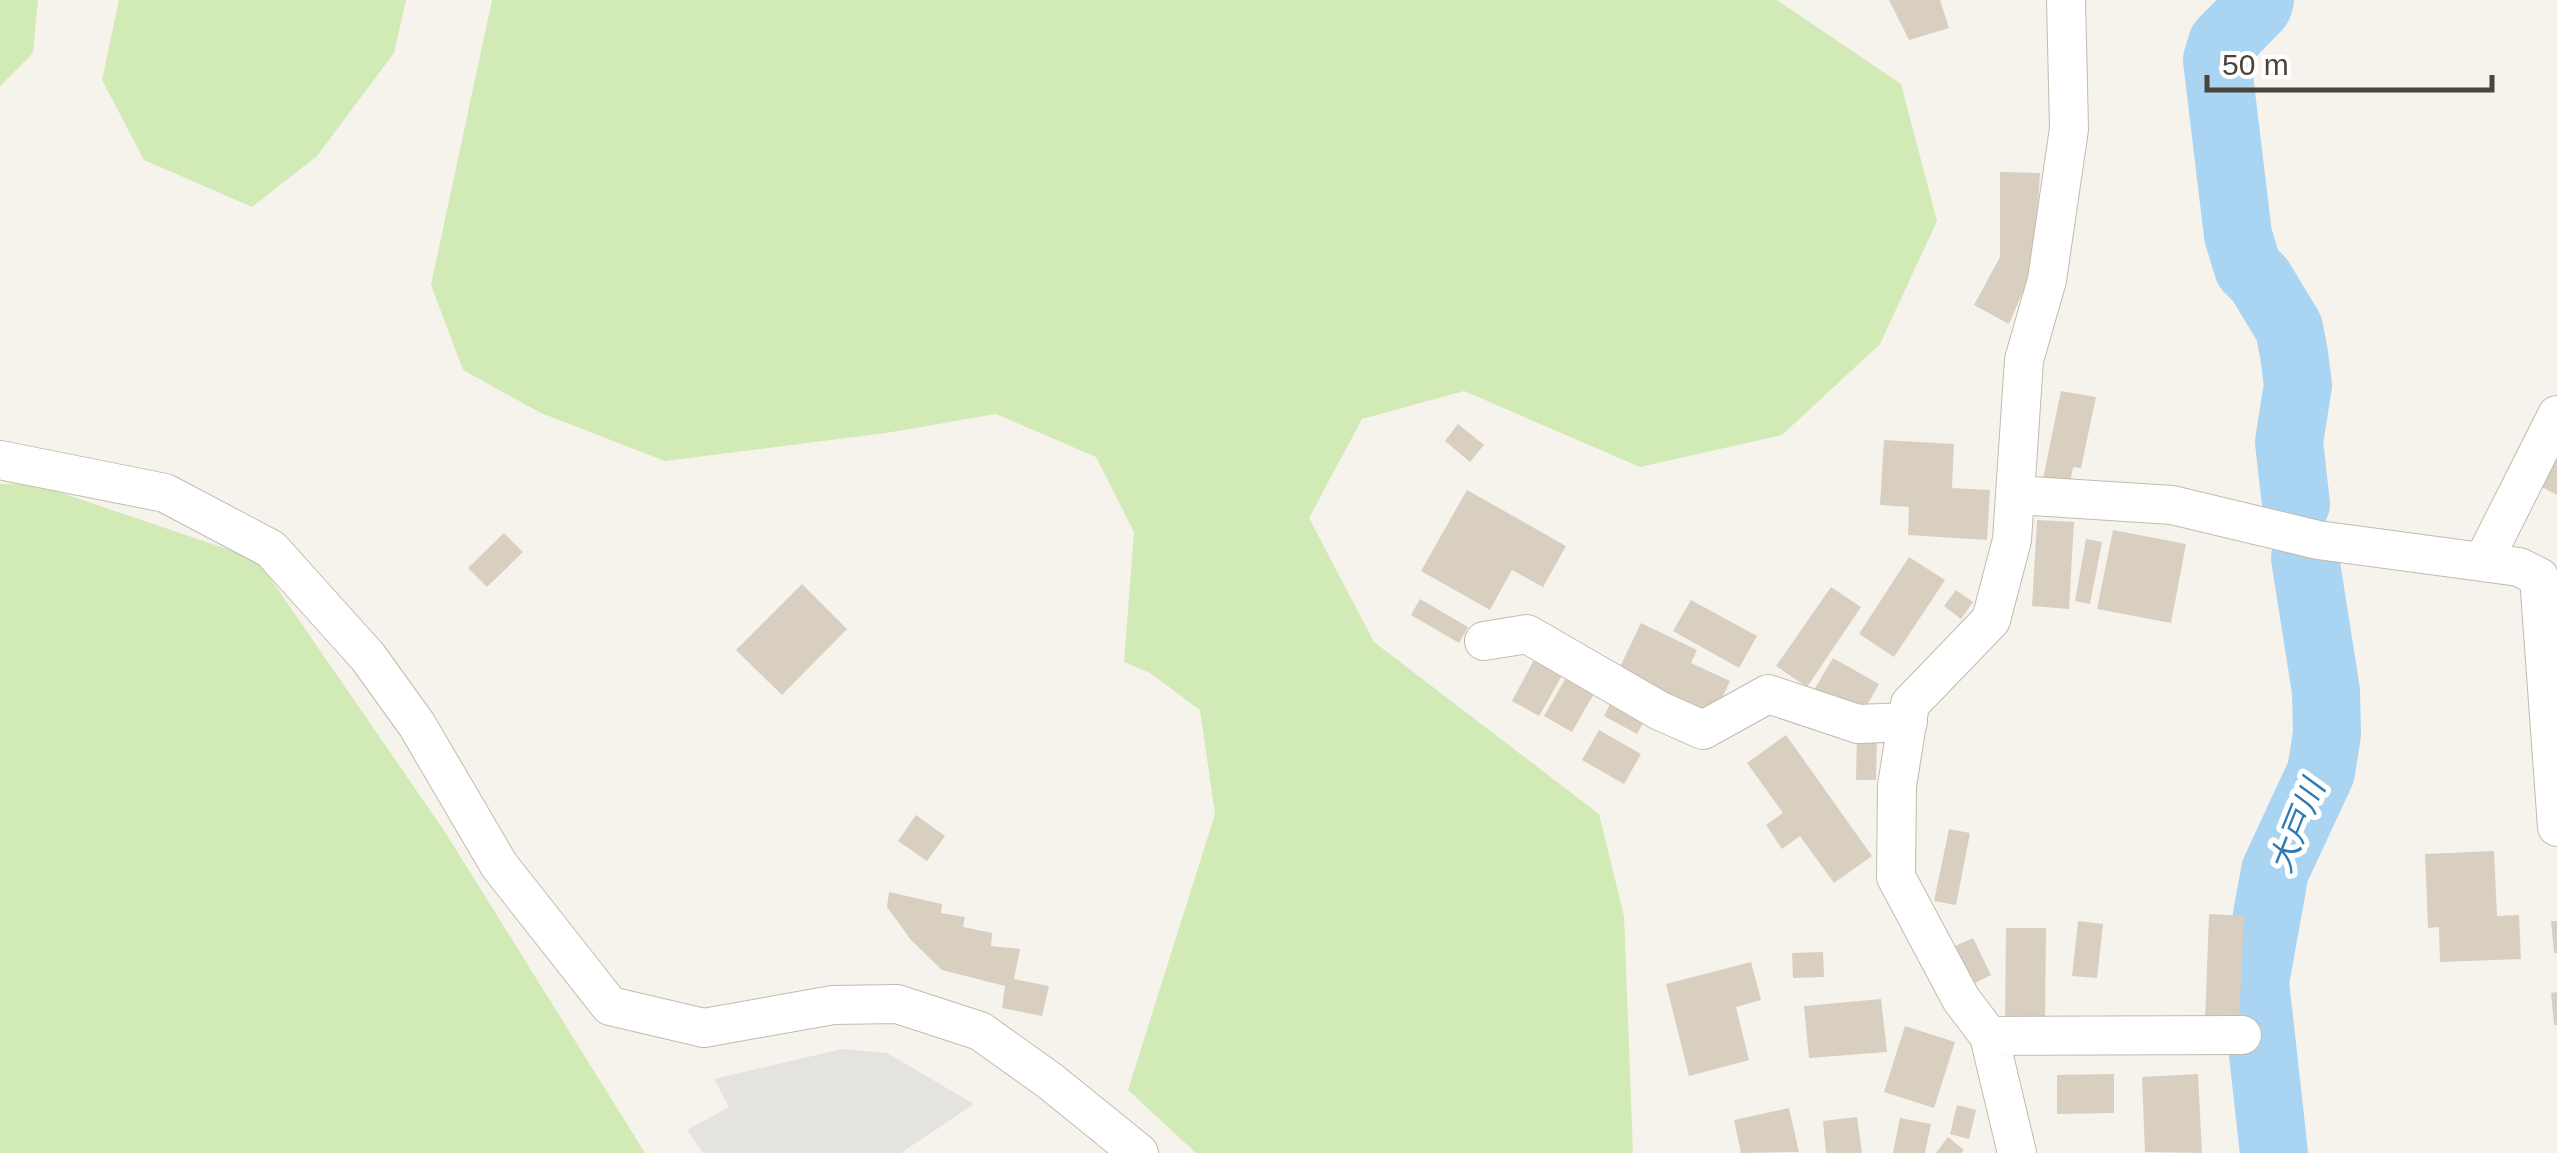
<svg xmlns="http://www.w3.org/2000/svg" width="2557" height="1153" font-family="Arial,'Noto Sans JP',sans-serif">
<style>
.green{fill:#d2eab5}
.parking{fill:#e5e3e0}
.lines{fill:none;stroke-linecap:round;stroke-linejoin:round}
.river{stroke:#a9d4f2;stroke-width:68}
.building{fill:#d8cfc1}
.street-casing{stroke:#c2bbae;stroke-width:40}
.street{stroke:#fff;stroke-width:38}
.labels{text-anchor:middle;stroke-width:10;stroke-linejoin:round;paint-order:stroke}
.water-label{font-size:32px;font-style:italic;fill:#2e7ab2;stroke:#fff}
</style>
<rect width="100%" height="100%" fill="#f6f3ec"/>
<path class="green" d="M0,0h38l-5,53 -33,33z
M119,0h287l-12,53 -77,103 -65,51 -108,-47 -42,-80z
M492,0h1285l124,84 36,137 -57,123 -98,91 -142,32 -176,-76 -102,28 -53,99 65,124 225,172 25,102 9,237h-437l-68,-63 87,-276 -15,-104 -50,-37 -26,-11 10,-130 -38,-75 -100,-43 -110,19 -221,28 -124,-48 -78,-43 -32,-85z
M32,483l225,76 188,273 200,321h-645v-669z"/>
<path class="parking" d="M842,1049l45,4 87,51 -73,49h-198l-16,-23 42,-23 -15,-28z"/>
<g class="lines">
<path class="river" d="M2260,0l-2,6 -36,37 -5,17 21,175 10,33 12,12 29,48 5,26 4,31 -9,57 7,62
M2274,1153l-19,-171 20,-111 46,-99 6,-38 -1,-43 -21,-133"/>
</g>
<path class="building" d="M1889,0h51l9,28 -40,12z
M2000,172l40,1 -6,93 -25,58 -35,-19 26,-48z
M2061,391l35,6 -15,71 -8,-1 -4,22 -27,-5z
M1458,424l26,21 -14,17 -25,-21z
M1884,440l70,4 -2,44 38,2 -3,50 -79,-5 1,-28 -29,-2z
M2557,455v40l-17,-9z
M1467,490l99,56 -23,41 -31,-17 -22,40 -69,-39z
M2037,520l37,2 -5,87 -37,-3z
M2113,530l73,14 -15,79 -74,-14z
M504,533l19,19 -36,35 -19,-19z
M2086,539l16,3 -12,62 -15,-3z
M1909,557l36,23 -51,77 -35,-23z
M802,584l45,45 -65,66 -46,-45z
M1831,587l30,20 -54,80 -31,-21z
M1956,590l17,12 -12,17 -17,-13z
M1420,599l48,28 -9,16 -48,-28z
M1691,600l66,36 -18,32 -66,-37z
M1641,623l56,27 -6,13 39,18 -17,36 -95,-46z
M1535,658l28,16 -24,42 -27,-15z
M1833,658l46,26 -18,32 -47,-26z
M1568,674l28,16 -24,42 -28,-16z
M1615,694l34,18 -12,22 -33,-18z
M1599,730l42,24 -17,30 -42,-24z
M1786,735l86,121 -38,27 -34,-47 -18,13 -16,-24 17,-12 -36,-50z
M1857,735l20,1 -1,44h-20z
M916,815l29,21 -18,25 -29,-20z
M1949,829l21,4 -14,72 -22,-4z
M2494,851l3,65 22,-1 2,44 -81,3 -1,-35 -11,1 -3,-74z
M889,892l53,12 -1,9 24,4 -2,10 29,6 -1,13 29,3 -6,30 35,7 -7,30 -40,-8 3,-22 -63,-16 -31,-30 -24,-33z
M2209,914l35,2 -5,108 -34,-2z
M2078,921l25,3 -6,54 -25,-2z
M2551,921h6v32h-3z
M2006,928h40l-1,97h-40z
M1973,938l18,37 -18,9 -18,-38z
M1823,952l1,25 -31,1 -1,-25z
M1751,962l10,38 -25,7 13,53 -60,16 -23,-92z
M2557,992v33h-3l-3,-32z
M1881,999l6,53 -78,6 -5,-52z
M1905,1026l50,16 -21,66 -50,-16z
M2114,1074v39l-57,1v-39z
M2198,1074l4,79 -57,-1 -3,-75z
M1957,1105l19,5 -7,29 -19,-5z
M1789,1108l10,44 -58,1 -7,-33z
M1857,1117l5,36h-36l-3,-32z
M1900,1118l31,6 -6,29h-32z
M1948,1137l16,13 -3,3h-25z"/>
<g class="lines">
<defs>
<path id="street" d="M0,460l165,33 106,56 97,108 49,68 82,140 111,141 94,22 129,-23 64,-1 83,27 70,50 89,72
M2015,495l157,10 146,35 201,27 20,10 18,250
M2483,562l74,-147
M1484,641l43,-7 133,77 43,19 65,-36 90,30 50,-2
M1989,1036l253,-1
M2017,1153l-28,-117 -28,-37 -65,-122 1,-91 13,-82 81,-84 21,-80 12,-180 23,-80 22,-151 -3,-129"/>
</defs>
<use href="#street" class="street-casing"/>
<use href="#street" class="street"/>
</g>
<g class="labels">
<g class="water-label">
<text transform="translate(2297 826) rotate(-68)" y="11">大戸川</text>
</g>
</g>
<path d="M2207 75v15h285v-15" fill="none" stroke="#4b4439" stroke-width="5"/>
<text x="2222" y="75" font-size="30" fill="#4b4439" stroke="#ffffff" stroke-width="8" paint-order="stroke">50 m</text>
</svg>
